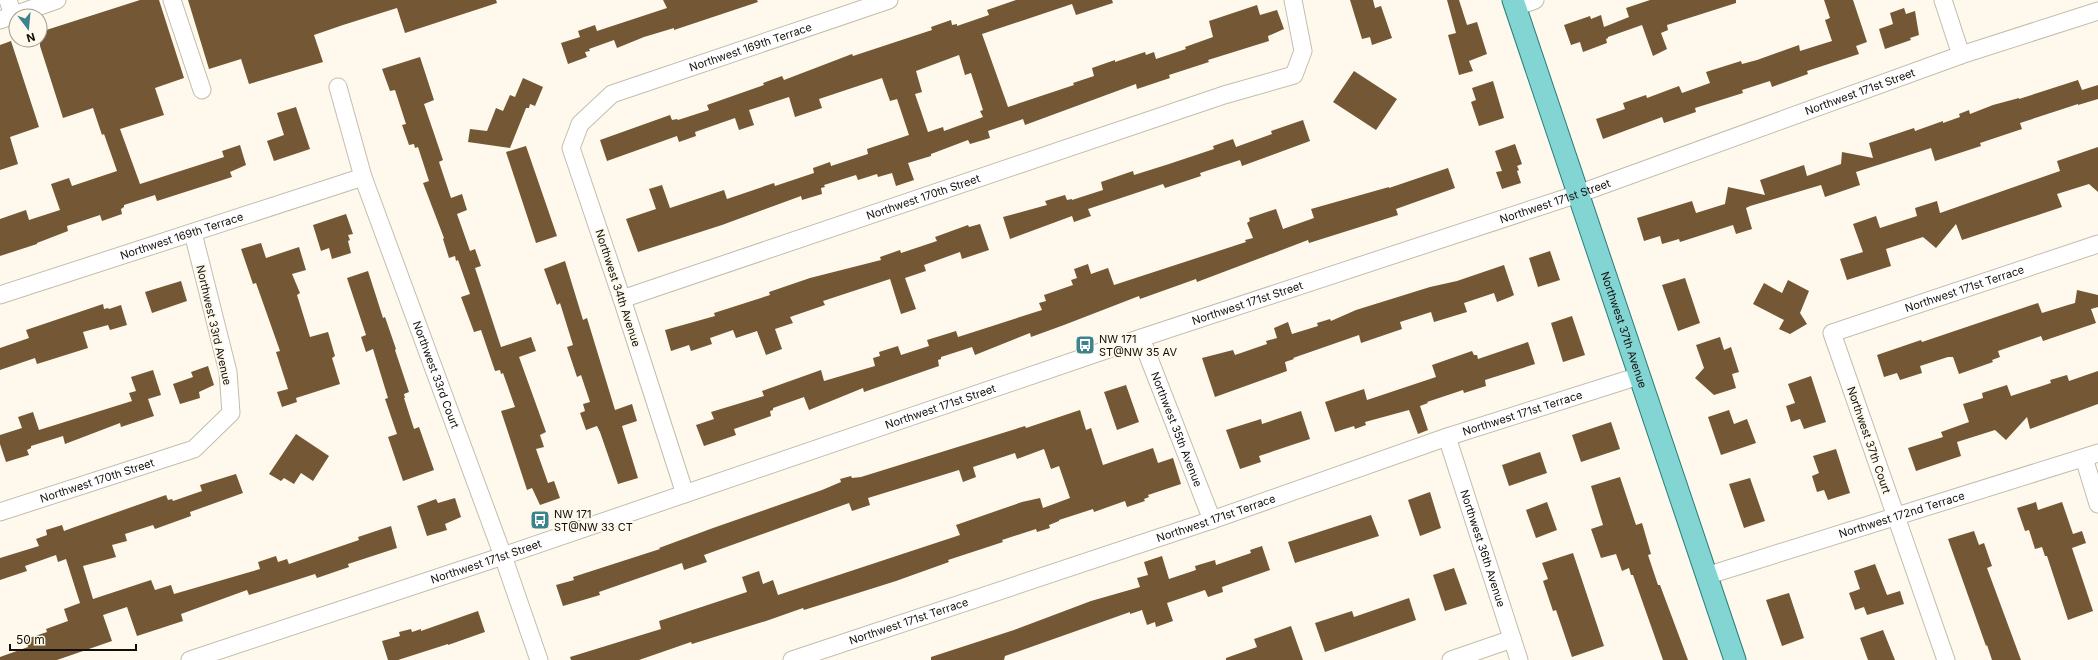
<svg xmlns="http://www.w3.org/2000/svg" width="2098" height="660" font-family="Inter,sans-serif">
<style>
.building{fill:#745734;fill-rule:evenodd}
.lines{fill:none;stroke-linecap:round;stroke-linejoin:round}
.minor-casing{stroke:#c4bdae;stroke-width:19}
.major-casing{stroke:#267e7a;stroke-width:23}
.minor{stroke:#fff;stroke-width:17}
.major{stroke:#83d5d4;stroke-width:21}
.labels{text-anchor:middle;stroke-width:4;stroke-linejoin:round;paint-order:stroke}
.street-label{font-size:11px;fill:#110f0a;stroke:#fef9ec}
.poi-label{font-size:11px;fill:#110f0a;stroke:#fef9ec;text-anchor:start}
</style>
<rect width="100%" height="100%" fill="#fef9ec"/>
<path class="building" d="M140,0h19l25,78 -29,10 9,27 -44,14 20,55 84,-27 -2,-6 18,-6 6,20 -16,7 2,5 -75,24 -2,-6 -31,10v2l-3,2 1,5 -20,7 -2,-6 -33,11 1,5 -31,12v1l-37,12v-37l26,-9 3,10 31,-10 -9,-26 18,-6 3,8 45,-15 -13,-37 -2,1 -9,-27 -30,10 -23,-72v-14z
M188,0h308l1,3 -92,30 -8,-25 -54,17 -29,10 9,27 -74,22 -8,-25 -32,10z
M663,0h94l1,2 -84,28v-2l-30,9 -27,11 -3,-8 -25,9 1,2 -5,1 2,5 -19,7 -7,-21 19,-6 -2,-6 17,-6 2,6 70,-23z
M1016,0h96l1,3 -37,12 -4,-11 -90,30 26,73 66,-22 -1,-2 21,-7 -2,-8 23,-8v2l30,-10 1,3 8,-3 2,7 30,-10 -1,-2 28,-10 -4,-16 48,-16 3,10 17,-5 7,19 -16,7 1,5 -61,19 1,2 -40,13 1,3 -33,11 -1,-5 -111,41 -2,-6 -35,12 2,7 -20,6 -2,-4 -37,14v2l-23,7 6,17 -18,6 -4,-13 -14,4 -1,-3 -19,6 -2,-5 -32,10 1,2 -4,1 1,6 -20,6 -1,-4 -79,29 -84,27 -12,-33 30,-10 -7,-20 13,-4 8,23 54,-18 3,9 47,-16 1,3 39,-13 -1,-5 17,-6 1,4 37,-12 -1,-5 42,-14 -12,-36 -7,2 -8,-23 -63,21 3,9 -27,9 -6,-20 -40,13 5,15 -15,5 -4,-12 -40,14 1,4 -17,6 -2,-6 -70,25 -7,-21 70,-25 2,5 5,-1 1,1 31,-10 -2,-5 57,-20 -1,-2 19,-7 2,4 68,-26 1,2 79,-26 -1,-3 20,-7 1,5 5,-1v2l32,-11 -2,-5zM959,55l6,20 6,-2 12,37 -3,1 3,6 -39,14 -1,-4 -15,5 -13,-38 7,-2 -6,-21z
M1350,0h23l2,8 6,-2 11,32 -20,7 -2,-8 -8,2z
M1447,0h12l8,25 10,-3 10,32 -18,7 4,10 -14,4 -11,-40 8,-2z
M1650,0h86v3l-69,22 1,5 -7,3 6,16 -14,7 -11,-31 -34,12v1l-2,1 1,4 -24,9 -3,-10 -9,3 -7,-20 26,-9 1,3 10,-4 3,12 25,-10 -3,-9z
M1824,0h29l14,42 -11,4 3,8 -52,17 1,3 -36,13 -2,-6 -28,9 1,3 -48,15 1,4 -32,11 -2,-6 -59,22 -7,-20 29,-10 -2,-6 23,-8 1,3 32,-12 3,7 28,-10 -4,-11 35,-11 1,3 15,-4 42,-15 1,6 32,-10 -7,-21 5,-2z
M1904,8l2,6 9,-3 4,24 -9,3 1,2 -26,9 -6,-20 14,-5 -3,-11z
M11,41l28,86 -29,10 8,27 -18,6v-125z
M420,57l14,43 -10,4 19,56 -4,2 12,36 11,-4 5,16 -10,4 13,37 5,-2 6,17 -6,2 26,79 30,-10 5,14 -17,6 27,75 -6,3 4,12 -8,2 12,34 6,-2 6,17 -20,7 -8,-17 -5,2 -26,-79 14,-4 -12,-34 -2,1 -1,-4 -5,1 -14,-41 -7,2 -13,-35 9,-3 -12,-34 -2,1 -1,-5 -6,2 -6,-19 1,-1 -21,-55 6,-2 -11,-34 -3,1 -1,-4 -5,1 -7,-20 4,-1 -11,-34 -5,1 -8,-22z
M1354,71l43,28 -21,31 -43,-28z
M523,78l20,9 -8,19 -5,-2 -1,4h-3l-16,40 -42,-6 2,-13 17,2 9,-23 7,3 7,-16 5,2z
M2078,80l4,10 16,-5v14l-20,6v-1l-58,19 2,6 -42,14 1,3 -46,15 -4,-13 -75,24 4,13 -35,12 -4,-12 -71,21 -4,2 6,21 -16,5 -3,-9 -53,17 -1,-3 -17,5 -2,-8 -16,5 -7,-23 55,-17 4,12 29,-9 3,-17 37,8 -5,-15 44,-15 3,11 34,-12 1,-12 31,6 -4,-15 45,-15 1,3 28,-10v2l17,-6 -1,-3 10,-4 1,4 23,-9 26,-7v1z
M1493,81l11,37 -25,8 -8,-24 5,-2 -4,-12z
M296,107l14,42 -36,12 -7,-20 17,-6 -7,-22z
M1303,120l7,21 -68,25 -2,-6 -40,13 1,3 -36,12 -2,-4 -75,25 3,7 -17,6 -2,-6 -62,23 -7,-22 44,-12 -2,-4 20,-6 2,5 5,-1v1l31,-10 -2,-8 32,-11 1,4 35,-11 45,-15 -1,-3 20,-7 3,8 36,-13 -1,-3z
M1515,144l7,20 -5,2 2,4 -2,1 4,12 -19,6 -6,-17 6,-1 -7,-20z
M526,146l31,90 -21,7 -30,-91z
M2098,147v45l-9,-8 -32,10 5,13 -100,33 -6,-16 -20,24 -13,-11 -37,12 5,17 -44,14 -7,-21 23,-7 -10,-28 23,-8 4,12 37,-12 -2,-8 22,-7 3,12 120,-42 -3,-10z
M1448,168l7,20 -59,21 2,6 -89,28 -1,-3 -111,42 -1,-3 -56,20 -1,-3 -75,29 -33,12 -1,-4 -55,22 -3,-8 -31,10v2l-3,1 1,6 -75,26 -1,-4 -54,22 -5,-13 -31,11v2l-3,1 1,5 -37,13 2,6 -32,11 -8,-21 18,-6 -3,-7 53,-16 -2,-5 59,-21 3,11 51,-15 -2,-8 7,-2 -1,-4 19,-6 3,9 28,-9 -2,-6 29,-9 2,6 84,-27 -3,-7 7,-2 -2,-6 29,-10 -2,-5 6,-2 -3,-9 14,-5 3,10 17,-6 6,17 132,-43 -1,-2 8,-2 -6,-15 3,-2 -1,-3 27,-9 7,20 31,-11 -3,-9 78,-22v1z
M346,214l7,20 -5,1 2,5 -2,1 3,12 -19,6 -3,-11 -8,3 -8,-26z
M980,224l9,26 -27,9 -2,-7 -36,13 2,6 -21,7 11,31 -15,5 -11,-35 -67,22 2,4 -35,12 3,6 -18,6 7,20 -16,6 -9,-24 -21,7 -3,-8 -23,8 2,6 -21,7 -2,-6 -18,6 -6,-21 50,-14 -1,-3 56,-18 -1,-3 41,-14 71,-18 -1,-3 20,-7 1,3 36,-12 -2,-4 33,-12 1,2z
M261,243l5,15 33,-11 7,23 -14,4 8,19 -3,2 13,42 18,-5 7,24 -3,2 8,26 -44,14 1,4 -15,5 -5,-15 11,-3 -12,-37 4,-1 -24,-68 -3,1 -12,-35z
M1550,251l10,29 -22,7 -9,-29z
M565,261l18,59 4,-2 28,92 17,-6 5,17 -15,5 16,52 -20,6 -18,-52 -3,-6 -11,4 -6,-17 5,-2 -2,-7 7,-2 -9,-27 -4,2 -10,-30 6,-2 -13,-42 -3,2 -13,-36z
M1504,265l10,30 -4,2 -13,5 -3,-9 -30,10 3,9 -33,10 -3,-10 -31,10 2,7 -41,14 -2,-8 -66,23 1,1 -9,3 2,9 -72,26 -13,-39 31,-8 2,5 32,-11 -1,-3 11,-3 -3,-10 14,-6 4,12 26,-8 -1,-3 13,-4 1,2 25,-11 74,-23 27,-6z
M368,271l15,47 2,-1 11,32 -1,1 14,42 -5,2 1,4h-1l10,31 5,-2 15,43 -31,11 -15,-44 9,-3 -12,-35 3,-1 -15,-49 -7,3 -5,-15 5,-2 -19,-57z
M1685,278l15,45 -22,8 -16,-46z
M1788,280l21,11 -9,22 7,11 -17,10 -11,-5 5,-9 -31,-16 11,-21 18,10z
M181,281l6,20 -35,12 -7,-21z
M2077,290l21,5v12l-7,2 5,14 -53,18 -2,-5 -43,15 2,6 -8,3 1,2 -34,12 -6,-17h-5l-28,9 2,7 -22,7 -3,-7 -13,4 -7,-22 44,-15 1,2 116,-39 4,10 26,-8 7,-2z
M103,304l1,5 4,-1 1,1 12,-4 6,20 -17,5 -2,-5 -25,7 5,16 -51,16 -2,-6 -35,12v-22l29,-10 -3,-8z
M1572,316l13,39 -22,7 -12,-39z
M1720,337l4,13 7,-3 8,25 -7,2 4,14 -22,7 -19,-17 9,-10 -8,-23z
M1528,342l7,22 -50,16 1,6 -22,7 -1,-3 -36,12 1,1 -8,3 8,24 -10,4 -9,-24 -44,12 1,3 -11,4 -1,-3 -19,6 -10,-30 39,-13 3,11 69,-23 -4,-12 40,-14 2,4h3l1,4z
M208,366l6,19 -15,7 1,6 -20,6 -7,-20 20,-7 -2,-5z
M153,370l8,25 -13,4 6,17 -33,11 -1,-4 -55,21 -2,-8 -32,10v2l-4,2 2,5 -23,7 -6,-18v-9l22,-7 -4,-11 15,-5 6,18 93,-29 -3,-8 7,-2 -5,-14z
M2098,371v33l-68,25 -3,-12 -21,23 -11,-10 -38,12 4,14 -45,15 -8,-23 35,-11 -2,-5 28,-10 -6,-18 20,-6 -1,-5 25,-8 4,11 40,-13 -1,-3 17,-5 2,6z
M1811,376l15,46 -22,7 -4,-10 -9,3 -5,-16 9,-3 -7,-19z
M1126,385l13,37 -22,8 -13,-38z
M1080,410l6,20 5,-2 12,37 50,-17 5,15 15,-5 8,26 -33,11 1,2 -5,2 1,2 -18,6 -2,-6 -31,11 -1,-3 -34,11v1l-10,4 1,3 -13,4 -1,-3 -34,11 1,2 -55,18 1,2 -53,19 -92,29 -1,-2 -37,13 -74,23 -1,-2 -52,18h-68l-1,-3 91,-28 -2,-8 88,-29 -5,-15 17,-6 4,13 10,-4 5,15 182,-60 -4,-10 66,-23 18,-4 3,10 27,-10 -11,-32 -8,3 -7,-20 -27,10 -2,-6 -42,14 3,10 -13,5 -4,-12 -91,28 2,7 -18,6 -3,-8 -145,52 3,7 -23,8 -2,-7 -83,29 1,3 -37,11 -7,-21 18,-5 -1,-3 87,-28 -1,-1 54,-20 109,-38 19,-8 -1,-3 11,-3 1,2 9,-1 164,-51 1,2z
M1729,410l5,14 13,-5 9,24 -35,12 -13,-38z
M1301,411l9,28 -51,17 2,6 -21,7 -14,-39 35,-11 1,5z
M1611,422l9,27 -39,13 -9,-27z
M296,434l33,22 -16,25 -12,-8 -7,11 -10,-6 -3,3 -12,-7z
M1836,449l14,44 -22,7 -4,-10 -7,2 -5,-16 7,-3 -6,-17z
M1540,452l7,21 -38,13 -7,-21z
M236,474l7,19 -53,19 1,4 -36,13 -2,-4 -28,9 2,7 -15,4 4,12 -33,9 10,33 58,-19 4,10 16,-5 3,9 86,-25 -2,-7 18,-6 2,6 9,-3 2,5 70,-24 -1,-3 33,-11 6,22 -49,16 1,3 -32,11 -2,-4 -66,21 -2,-5 -66,24 2,7 -46,15 -10,-29 -24,8 9,26 -55,19h-57v-3l28,-10 -2,-8 21,-7 -1,-3 22,-8 -4,-12 16,-6 -14,-44 -8,3 -2,-7 -31,11 2,5 -27,9v-22l39,-12 -3,-7 11,-4 -1,-5 16,-5 2,6 8,-3 94,-33 2,5 4,-1 1,2 29,-10 -2,-6z
M1620,477l16,48 6,-2 9,31 -3,1 10,30h2l28,75h-25l-30,-85h-2l-2,-7 -7,3 -6,-17 -15,4 -10,-29 12,-4 -12,-39z
M1750,478l15,43 -21,7 -15,-44z
M1430,492l11,36 -21,8 -12,-36z
M455,498l6,19 -16,7 2,6 -20,6 -10,-30 19,-7 2,4z
M1547,502l10,28 -21,8 -10,-28z
M2036,502l2,8 24,-8 11,32 9,-3 4,12 -14,5 21,63 -25,9 -21,-64h-2l-3,-9 -7,2 -6,-19 -4,1 -8,-23z
M1371,515l8,21 -84,27 -7,-21z
M1974,531l5,14 5,-2 8,23 -5,2 34,92h-29l-5,-15 -1,1 -38,-107z
M1262,546l8,24 -48,17 1,5 -15,5 -3,-7 -38,13 6,18 -17,6 -1,-5 -8,3 -5,-15 -12,4v-2l-125,44 -1,4h-73v-3l83,-27 77,-29 49,-14 -3,-9 11,-3 -4,-13 18,-6 7,23 27,-9 -1,-4 20,-6 1,5 35,-12 -1,-3z
M1573,553l31,93 -32,11 -16,-47 -3,1 -10,-30 5,-2 -6,-16z
M1875,564l12,31 13,-4 4,13 -37,11 -3,-8 -9,3 -6,-17 11,-4 -6,-18z
M1454,568l13,36 -22,7 -12,-36z
M1789,593l15,45 -22,8 -16,-46z
M1409,598l7,22 -91,32 -10,-29 37,-12 2,6z
M478,611l7,21 -37,13v-1l-50,16h-10l-6,-19 18,-5 -1,-4 12,-3 1,3 9,-3v2z
M1291,626l12,34h-77v-2l31,-11 -3,-8z
M1883,630l12,30h-27l-8,-22z"/>
<g class="lines">
<defs>
<g id="minor">
<path d="M8,0l5,15"/>
<path d="M172,0l30,90"/>
<path d="M1943,0l18,55"/>
<path d="M1516,7l19,-7"/>
<path d="M0,20l57,-20"/>
<path id="s1" d="M338,87l25,90 140,379 36,104"/>
<path id="s2" d="M0,295l363,-118"/>
<path id="s3" d="M622,299l602,-204 70,-20 9,-24 -10,-51"/>
<path id="s4" d="M1141,338l71,182"/>
<path id="s5" d="M1447,437l72,223"/>
<path d="M2084,458l14,46"/>
<path id="s6" d="M685,494l-63,-195 -51,-151 9,-24 32,-30 277,-94"/>
<path id="s7" d="M0,512l194,-63 37,-36 -3,-41 -35,-139"/>
<path id="s8" d="M1706,576l392,-123"/>
<path id="s9" d="M190,660l313,-104 638,-218 437,-144 383,-139 137,-44"/>
<path id="s10" d="M792,660l420,-140 235,-83 192,-61"/>
<path d="M1451,660l61,-21"/>
<path id="s11" d="M1946,660l-114,-327 266,-89"/>
</g>
<g id="major">
<path id="s12" d="M1513,0l222,660"/>
</g>
</defs>
<use href="#minor" class="minor-casing"/>
<use href="#major" class="major-casing"/>
<use href="#minor" class="minor"/>
<use href="#major" class="major"/>
</g>
<defs>
<symbol id="bus-square" viewBox="-11 -11 22 22"><rect x="-9" y="-9" width="18" height="18" rx="4" fill="#3d838e" stroke="#fef9ec"/><path d="M-5-6H5V4H4V6H2V4H-2V6H-4V4H-5ZM-3.5-4V0h7V-4ZM-3.5 1.2v1.5H-2V1.2ZM2 1.2v1.5H3.5V1.2Z" fill="#fff"/></symbol>
</defs>
<g fill-rule="evenodd">
<use href="#bus-square" x="1074" y="334" width="22" height="22"/>
<use href="#bus-square" x="529" y="509" width="22" height="22"/>
</g>
<g class="labels">
<g class="street-label">
<text dy="4" stroke="none"><textPath href="#s6" startOffset="580">Northwest 169th Terrace</textPath></text>
<text dy="4" stroke="none"><textPath href="#s9" startOffset="1764">Northwest 171st Street</textPath></text>
<text dy="4" stroke="none"><textPath href="#s3" startOffset="318">Northwest 170th Street</textPath></text>
<text dy="4" stroke="none"><textPath href="#s9" startOffset="1440">Northwest 171st Street</textPath></text>
<text dy="4" stroke="none"><textPath href="#s2" startOffset="191">Northwest 169th Terrace</textPath></text>
<text transform="translate(618 288) rotate(72)" y="4">Northwest 34th Avenue</text>
<text dy="4" stroke="none"><textPath href="#s11" startOffset="486">Northwest 171st Terrace</textPath></text>
<text dy="4" stroke="none"><textPath href="#s9" startOffset="1116">Northwest 171st Street</textPath></text>
<text transform="translate(214 325) rotate(77)" y="4">Northwest 33rd Avenue</text>
<text dy="4" stroke="none"><textPath href="#s12" startOffset="348">Northwest 37th Avenue</textPath></text>
<text dy="4" stroke="none"><textPath href="#s1" startOffset="304">Northwest 33rd Court</textPath></text>
<text dy="4" stroke="none"><textPath href="#s9" startOffset="792">Northwest 171st Street</textPath></text>
<text dy="4" stroke="none"><textPath href="#s10" startOffset="771">Northwest 171st Terrace</textPath></text>
<text dy="4" stroke="none"><textPath href="#s4" startOffset="98">Northwest 35th Avenue</textPath></text>
<text transform="translate(1869 440) rotate(71)" y="4">Northwest 37th Court</text>
<text dy="4" stroke="none"><textPath href="#s7" startOffset="102">Northwest 170th Street</textPath></text>
<text dy="4" stroke="none"><textPath href="#s8" startOffset="205">Northwest 172nd Terrace</textPath></text>
<text dy="4" stroke="none"><textPath href="#s10" startOffset="447">Northwest 171st Terrace</textPath></text>
<text dy="4" stroke="none"><textPath href="#s5" startOffset="117">Northwest 36th Avenue</textPath></text>
<text dy="4" stroke="none"><textPath href="#s9" startOffset="312">Northwest 171st Street</textPath></text>
<text dy="4" stroke="none"><textPath href="#s10" startOffset="123">Northwest 171st Terrace</textPath></text>
</g>
<g class="poi-label">
<text x="1099" y="343">NW 171<tspan x="1099" dy="13">ST@NW 35 AV</tspan></text>
<text x="554" y="518">NW 171<tspan x="554" dy="13">ST@NW 33 CT</tspan></text>
</g>
</g>
<g transform="translate(28 28) rotate(164)"><circle r="19" fill="#fef9ec" stroke="#9f9b92"/>
<path d="M0-3L7 15L0 10L-7 15Z" fill="#3d838e"/>
<text y="-6" font-size="11" font-weight="bold" text-anchor="middle" fill="#110f0a">N</text>
</g>
<path d="M10 644v6h126v-6" fill="none" stroke="#110f0a" stroke-width="2"/>
<text x="16" y="644" font-size="12" fill="#110f0a" stroke="#fef9ec" stroke-width="3" paint-order="stroke">50 m</text>
</svg>
